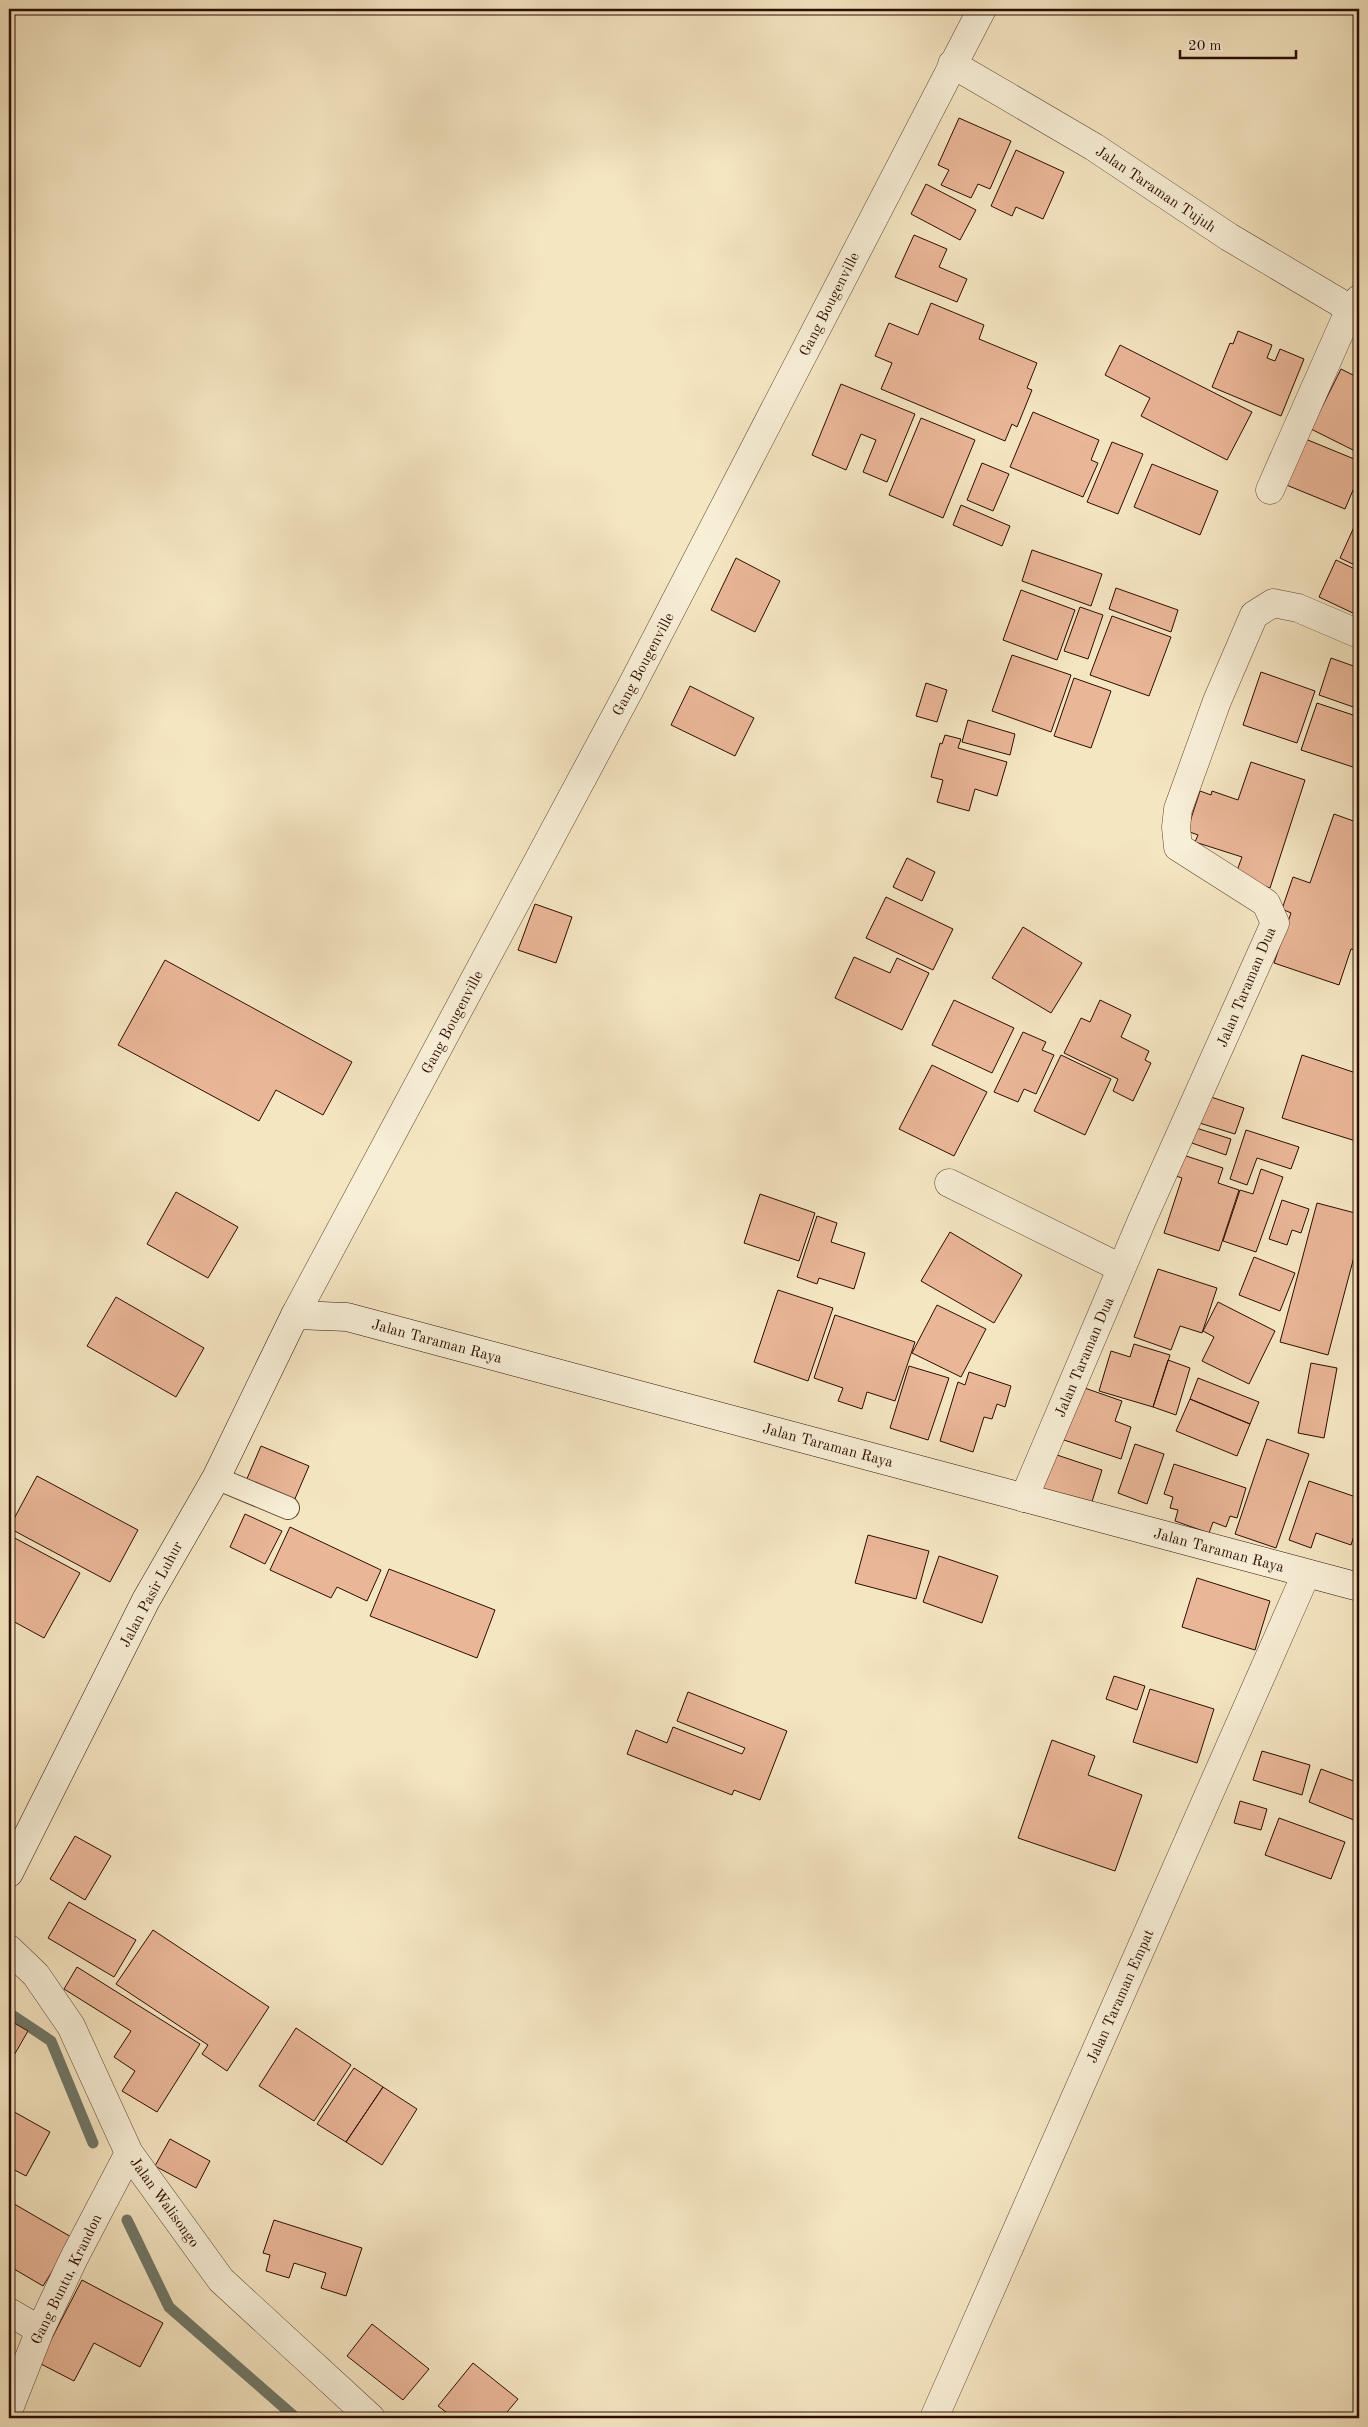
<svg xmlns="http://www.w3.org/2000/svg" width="1368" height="2427" font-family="'Old Standard TT',serif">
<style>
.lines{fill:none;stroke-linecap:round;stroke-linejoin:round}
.stream{stroke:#707869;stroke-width:11}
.building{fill:#eab698;stroke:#2d0d01}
.lane-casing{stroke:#5f4331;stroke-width:24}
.street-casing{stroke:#5f4331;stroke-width:29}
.secondary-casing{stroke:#2d0d01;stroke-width:29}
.lane{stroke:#f8efd7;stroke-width:22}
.street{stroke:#f8efd7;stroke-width:28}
.secondary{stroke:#f8efd7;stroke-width:28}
.labels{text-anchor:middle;stroke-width:4;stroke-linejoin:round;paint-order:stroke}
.street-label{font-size:15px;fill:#2d0d01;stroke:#f8efd7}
</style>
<rect width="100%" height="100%" fill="#f5e6c2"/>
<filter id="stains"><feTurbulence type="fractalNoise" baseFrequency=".004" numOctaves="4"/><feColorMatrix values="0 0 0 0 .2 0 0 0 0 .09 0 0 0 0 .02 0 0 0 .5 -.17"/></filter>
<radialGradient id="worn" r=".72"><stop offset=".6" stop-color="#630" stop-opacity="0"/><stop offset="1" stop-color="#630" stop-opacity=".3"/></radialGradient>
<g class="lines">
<path class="stream" d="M9,2013l42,28 42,102
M127,2220l42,87 127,111"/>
</g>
<path class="building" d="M959,118l52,23 -21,48 -12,-5 -7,14 -30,-13 8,-15 -11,-5z
M1016,150l48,22 -21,47 -27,-12 -4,9 -21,-10z
M926,184l50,26 -16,30 -49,-26z
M914,235l33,14 -8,18 28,12 -10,23 -62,-25z
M931,303l53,22 -5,14 58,24 -10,25 5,2 -15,37 -5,-3 -7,17 -124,-52 11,-26 -17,-7 14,-33 29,12z
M1238,331l34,14 -5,13 8,3 5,-12 24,10 -23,57 -69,-29 18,-44 3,1z
M1120,345l132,67 -25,48 -86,-44 9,-18 -45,-23z
M1341,369l18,9v75l-48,-24z
M841,384l74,30 -28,68 -24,-10 13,-32 -15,-6 -15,36 -34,-15z
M1033,412l66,28 -8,20 7,3 -15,34 -73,-30z
M921,418l54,22 -32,78 -54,-23z
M1303,438l56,23v15l-14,33 -61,-25z
M1112,442l31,12 -25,60 -31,-12z
M982,463l27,11 -16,37 -26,-11z
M1152,464l66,27 -18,44 -66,-28z
M961,505l49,21 -8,20 -49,-21z
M1359,516v51l-19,-9z
M1032,550l70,24 -11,32 -69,-25z
M736,558l44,23 -25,51 -44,-22z
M1336,560l23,11v33l-4,10 -36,-17z
M1116,588l62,22 -7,22 -62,-23z
M1021,590l54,20 -18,50 -54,-20z
M1080,607l23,8 -15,44 -24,-8z
M1112,616l59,21 -22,59 -59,-21z
M1012,655l59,20 -20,57 -59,-21z
M1331,658l28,10v41l-40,-14z
M1261,672l54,19 -18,52 -54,-18z
M1074,678l37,13 -20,57 -37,-12z
M926,683l21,7 -10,32 -21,-6z
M690,686l64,32 -19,38 -64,-31z
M1317,703l42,14v52l-58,-19z
M968,720l47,14 -5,21 -48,-13z
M945,735l16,4 -3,9 49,14 -10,34 -22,-7 -6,22 -32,-9 6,-22 -12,-3 9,-34 2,1z
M1251,762l54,18 -35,108 -35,-12 7,-19 -47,-15 3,-7 -11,-4 13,-40 11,4 1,-4 26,9z
M1334,814l25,9v128l-8,-2 -12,36 -65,-22 17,-50 -9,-4 11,-32 17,6z
M907,858l28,14 -13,29 -29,-14z
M886,897l67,32 -20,41 -67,-32z
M535,904l37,13 -16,46 -38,-13z
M1023,927l59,36 -31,50 -59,-35z
M854,957l36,16 7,-15 32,15 -27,57 -67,-32z
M165,960l187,102 -29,53 -47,-25 -17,31 -141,-76z
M954,1000l60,28 -22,45 -60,-28z
M1100,1000l31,15 -10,22 28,14 -4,9 6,3 -18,38 -20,-10 5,-12 -54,-26 17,-35 9,4z
M1023,1032l23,10 -4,8 12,5 -18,39 -12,-5 -6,13 -24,-10z
M1061,1055l50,24 -26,56 -51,-24z
M1302,1055l57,19v68l-77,-24z
M932,1065l55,27 -33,64 -55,-27z
M1202,1094l42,14 -9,26 -42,-13z
M1193,1127l38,12 -5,16 -37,-13z
M1246,1130l53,17 -8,22 -34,-11 -10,27 -17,-6z
M1180,1154l43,14 -5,15 21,7 -20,61 -55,-18 18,-55 -9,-3z
M1261,1169l22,8 -27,75 -33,-11 17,-51 13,4z
M176,1192l62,35 -30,51 -61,-34z
M760,1194l55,19 -16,48 -55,-18z
M1282,1200l27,9 -8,24 -9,-3 -5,15 -18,-6z
M1317,1203l42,11v24l-31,117 -48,-13z
M817,1216l20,7 -6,19 34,11 -11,36 -35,-11 -2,6 -20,-7z
M950,1232l72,43 -28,48 -73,-42z
M1254,1257l41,16 -15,38 -41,-16z
M1158,1269l59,19 -15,45 -22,-7 -9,24 -37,-13z
M778,1290l55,18 -25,73 -54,-19z
M116,1297l88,51 -28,49 -89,-51z
M1218,1302l57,29 -26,53 -47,-23 12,-24 -11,-6z
M937,1305l49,24 -25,48 -49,-24z
M835,1315l80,27 -20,59 -28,-9 -5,17 -24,-8 5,-13 -29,-10z
M1134,1344l36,11 -17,52 -54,-16 12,-40 19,6z
M1168,1360l22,8 -14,47 -23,-8z
M1311,1363l26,5 -13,70 -26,-5z
M909,1366l40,12 -21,62 -38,-12z
M969,1372l42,14 -6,21 -8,-3 -5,15 -8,-2 -11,35 -33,-11 18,-59 7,3z
M1198,1378l61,24 -9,22 -60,-25z
M1076,1385l46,16 -7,20 16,6 -10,32 -63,-21z
M1190,1399l60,25 -13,32 -61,-25z
M1267,1439l42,15 -33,94 -41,-14z
M1135,1444l29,10 -17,50 -29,-11z
M261,1446l48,20 -15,35 -48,-20z
M1054,1454l48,16 -12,38 -49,-16z
M1174,1464l72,24 -9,30 -7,-2 -4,11 -13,-5 -4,11 -34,-12 3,-11 -8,-2 3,-11 -9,-3z
M37,1476l101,54 -28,52 -101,-54z
M1309,1481l50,17v23l-8,24 -35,-12 -5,15 -22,-8z
M245,1514l37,17 -17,33 -35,-17z
M290,1527l91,43 -14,31 -30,-14 -6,11 -61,-28z
M9,1535l71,38 -36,65 -35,-19z
M868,1535l61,16 -13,48 -61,-16z
M939,1556l59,20 -16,47 -59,-21z
M389,1569l106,41 -18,48 -107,-42z
M1197,1578l73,23 -15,49 -73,-23z
M1114,1676l31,10 -8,24 -31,-11z
M1150,1689l64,20 -17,54 -64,-21z
M688,1692l99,39 -27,69 -26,-10 -2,5 -105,-41 9,-24 31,13 6,-16 69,27 3,-6 -68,-27z
M1052,1740l43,16 -7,19 54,20 -27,76 -97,-33z
M1262,1751l48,14 -8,30 -49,-15z
M1321,1769l38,14v39l-50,-20z
M1240,1801l27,8 -6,21 -27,-7z
M1279,1818l66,24 -14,37 -66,-24z
M75,1836l36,20 -26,44 -35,-21z
M69,1902l67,38 -22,37 -66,-39z
M153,1930l116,77 -42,64 -25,-17 6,-9 -92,-61z
M77,1967l123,77 -43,68 -35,-21 13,-20 -21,-14 17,-26 -67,-42z
M9,2020l19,11 -19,33z
M296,2028l55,37 -37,56 -55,-35z
M354,2068l29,19 -37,55 -29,-18z
M383,2087l34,22 -35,56 -36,-23z
M9,2109l41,23 -24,44 -17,-9z
M170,2139l40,22 -14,27 -41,-22z
M9,2201l64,37 -30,48 -34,-20z
M274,2220l88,28 -16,48 -25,-8 5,-15 -32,-10 -5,15 -23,-7 4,-16 -7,-2z
M82,2280l81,43 -23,44 -46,-24 -20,38 -35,-18z
M372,2324l57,45 -26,31 -56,-44z
M473,2363l45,36 -16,19h-53l2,-2 -13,-10z"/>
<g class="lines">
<defs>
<path id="lane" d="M216,1478l72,30"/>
<path id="street" d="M952,64l142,83 135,90 130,77
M1270,490l80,-181 9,-10
M949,1183l172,85
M295,1315l335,-626 352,-680
M1024,1498l118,-278 133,-297 -9,-20 -88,-56 -2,-20 2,-18 39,-108 37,-86 19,-12 25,5 61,26
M9,1949l27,26 35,51 58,127 92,127 150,138
M9,2312l31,18
M9,2409l31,-79 34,-72 55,-105
M934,2418l372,-844"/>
<path id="secondary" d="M9,1873l137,-273 70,-122 79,-163 52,2 1012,270"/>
</defs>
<use href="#lane" class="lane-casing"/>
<use href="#street" class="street-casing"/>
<use href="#secondary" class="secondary-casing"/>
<use href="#lane" class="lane"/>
<use href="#street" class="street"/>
<use href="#secondary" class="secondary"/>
</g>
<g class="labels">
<g class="street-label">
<text transform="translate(1156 189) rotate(34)" y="5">Jalan Taraman Tujuh</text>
<text transform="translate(829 304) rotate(-63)" y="5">Gang Bougenville</text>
<text transform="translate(643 664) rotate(-62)" y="5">Gang Bougenville</text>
<text transform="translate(1246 987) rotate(-67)" y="5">Jalan Taraman Dua</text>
<text transform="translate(452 1022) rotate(-62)" y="5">Gang Bougenville</text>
<text transform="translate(437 1341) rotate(15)" y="5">Jalan Taraman Raya</text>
<text transform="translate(1084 1357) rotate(-67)" y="5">Jalan Taraman Dua</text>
<text transform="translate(828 1445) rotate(15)" y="5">Jalan Taraman Raya</text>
<text transform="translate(1219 1550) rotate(15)" y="5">Jalan Taraman Raya</text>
<text transform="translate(151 1594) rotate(-62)" y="5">Jalan Pasir Luhur</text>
<text transform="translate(1120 1996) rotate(-66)" y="5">Jalan Taraman Empat</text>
<text transform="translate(165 2202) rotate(54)" y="5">Jalan Walisongo</text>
<text transform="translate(66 2279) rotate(-64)" y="5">Gang Buntu, Krandon</text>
</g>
</g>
<rect width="1368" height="2427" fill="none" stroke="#f5e6c2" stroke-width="30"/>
<rect x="10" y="10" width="1348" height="2407" fill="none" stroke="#2d0d01" stroke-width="2.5"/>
<rect x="15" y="15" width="1338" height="2397" fill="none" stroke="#2d0d01"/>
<path d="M1180 50v8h116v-8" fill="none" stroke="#2d0d01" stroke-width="2.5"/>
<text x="1188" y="50" font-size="15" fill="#2d0d01" stroke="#f8efd7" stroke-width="4" paint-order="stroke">20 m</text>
<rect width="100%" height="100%" filter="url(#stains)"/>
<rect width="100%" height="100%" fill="url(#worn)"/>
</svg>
